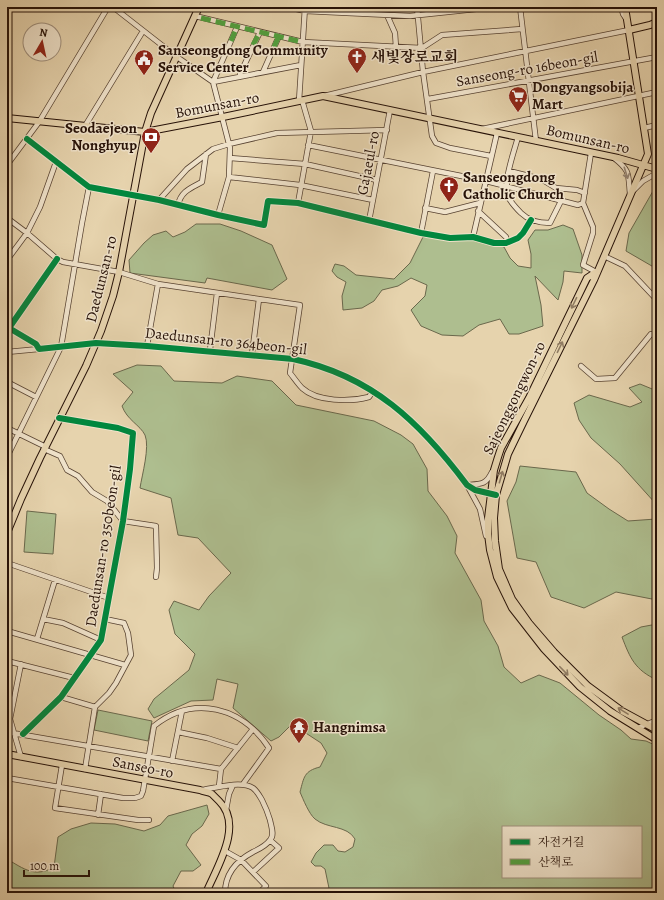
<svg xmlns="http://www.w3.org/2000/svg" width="664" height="900" font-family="Alegreya,'Noto Serif KR',serif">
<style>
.green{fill:#aebe8f;stroke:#6a684c;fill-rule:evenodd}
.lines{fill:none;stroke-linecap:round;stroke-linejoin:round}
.minor-casing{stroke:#574231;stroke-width:6}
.major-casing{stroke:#271208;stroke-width:8}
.minor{stroke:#efe2ca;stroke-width:4.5}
.major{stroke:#e6d3ad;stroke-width:6}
.quiet{stroke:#51a03e;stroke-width:5;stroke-dasharray:10 5;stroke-linecap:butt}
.cycleway-casing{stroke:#efe2ca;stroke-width:8}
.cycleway{stroke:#00873e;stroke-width:6}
.oneway{stroke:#958473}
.oneway2{stroke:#907c63}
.labels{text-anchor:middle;stroke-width:3;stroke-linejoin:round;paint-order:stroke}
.poi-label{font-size:15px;font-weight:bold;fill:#271208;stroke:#efe2ca;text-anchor:start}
.street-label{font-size:15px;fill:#271208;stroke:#efe2ca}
</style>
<rect width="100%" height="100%" fill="#e6d3ad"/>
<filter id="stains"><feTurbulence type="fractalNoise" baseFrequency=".005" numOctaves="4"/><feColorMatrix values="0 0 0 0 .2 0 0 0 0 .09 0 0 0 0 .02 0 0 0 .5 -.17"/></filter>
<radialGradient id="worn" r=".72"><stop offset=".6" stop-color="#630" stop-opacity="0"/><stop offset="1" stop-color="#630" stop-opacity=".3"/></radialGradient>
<path class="green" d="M657,184v85l-31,-18 3,-18z
M196,224h24l21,7 31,14 15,34 -15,11 -65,-12 -2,5 -75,-10 -1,-13 15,-17 9,-8 13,-4 7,6 12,-5z
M563,225l10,4 9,26v18l-18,-2 -1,11 -5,18 -23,-24 6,29 2,21 -24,8h-10l-9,-15 -21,6 -16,11 -21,-1 -21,-9 -10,-16 14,-14 2,-11 -16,-7 -13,8 -16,4 -8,11 -12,7 -19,2 -1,-14 4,-14 -9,-5 -5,-6 3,-7 9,2 12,9 38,4 16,-16 13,-26 32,3 19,-2 30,9 6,11 8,8 13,2v-14l-3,-14 7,-10h13z
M137,365l24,1 13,15 48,2 15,-7 35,5 24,24 78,16 27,14 12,9 14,25 1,22 19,25 10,20 -2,17 26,47 3,21 14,25 6,21 17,16 18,-8 21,8 39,32 22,15 10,9 15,2 11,5v147h-327l-5,-24 -4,-3h-6l-4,-4 5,-9 8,-8h9l5,6 7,1 8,-5 2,-8c-8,-14 -28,-10 -40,-20 -6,-5 -12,-20 -15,-27 4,-15 4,-21 20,-25l7,-14 -6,-10 -29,-19 -13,13 -8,4 -38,-33 5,-24 -21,-5 -4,21 -22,1 -37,17 -6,-9 6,-10 35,-29 6,-16 -20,-20 -6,-24 5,-9 25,9 10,-14 22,-23 -33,-35 -20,-3 -7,-37 -31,-10c2,-13 10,-41 5,-53 -5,-10 -18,-15 -23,-29l11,-14 -20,-18zM503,827h138v50h-138z
M640,384l17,7v209l-41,-8 -32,16 -33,-11 -15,-35 -19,-4 -10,-57 9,-19 4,-16 56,6 11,21 22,16 19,12 28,-2v-15l-36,-40 -29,-26 -12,-18 -5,-17 15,-8 41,12 12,-5 -13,-14z
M27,511l29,3 -3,40 -29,-2z
M657,624v56c-22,-10 -27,-22 -35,-43l19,-10z
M98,710l54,11 -4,20 -54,-11z
M207,805l2,9 -7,12 -10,8 -6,11 15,20 -8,6h-12l-8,15 3,7h-169v-34c17,10 28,19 47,8l4,-30 13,-8 20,-6 24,1 29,7 16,-6 8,-9z"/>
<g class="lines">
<defs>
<path id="minor" d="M113,7l64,50 36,25 88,-17
M288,7l17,4 105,5 85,-9
M417,7l6,65 9,64 4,7 14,5 41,8
M520,7l16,134
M621,7l2,7 4,6
M387,15l8,18 1,14
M195,16l108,26 119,6 20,-13 80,-6
M263,72l16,-36
M240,77v-3l20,-42
M324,96l99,-24 206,-42
M428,99l229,-42
M299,101l6,-94
M85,126l58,-95
M644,128l13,-3
M482,129l175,-37
M518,137c-4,15 -15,44 -10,59 2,6 8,12 13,17 8,8 18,10 29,10l11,-22
M27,139l62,48 70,13 59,15 46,10 4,-24 30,2 123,30 29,5 23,-1 21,6h12l12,-5 5,-5 8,-13
M308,145l178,36 92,24 5,-2
M591,153l-8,50 10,24v6l-10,32 13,7
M230,158l75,6 72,16
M614,158c17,13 14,17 16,36
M7,165l32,-43 69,-115
M509,171l32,8 15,9 21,2 8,3
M229,177l71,8 73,15
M634,190l9,-9 14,-8
M159,200l28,-31 26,-20 16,-5 48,-11 110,-3
M298,203l13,-72 -9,-31
M178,205c3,-14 13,-17 24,-23l4,-28
M425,208l20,4 35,-9
M478,211l28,26 2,5
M218,215l11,-38 1,-29 -17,-66 24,-55
M7,218l20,15 30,26 6,3 56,10 39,12 142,21 -10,68c4,5 8,11 12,15 15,14 48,14 67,9l4,-6
M369,221l21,-111
M421,233l12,-62
M473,237l24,-104
M604,256l21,10 32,34
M57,259l-48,69 27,16 3,5 57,-6 51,3 146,13c79,17 127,63 174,126l8,5 18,4
M7,260l20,-27 13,-26 16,-45
M147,346l11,-62
M210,350l7,-57
M7,352l32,-3
M252,354l7,-55
M581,366l15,13 19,-1 36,-44h6
M7,382l29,15
M7,428l39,19
M44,449l16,7 7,14 11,6 14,16 15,9 16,20 33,5 1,42 -1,9
M7,457l54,-110 21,-124 7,-36
M486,536l-6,-27 -13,-24c14,-1 19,0 25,-13
M7,563l102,35
M43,619l20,4 38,17
M7,631l118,34
M37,639l18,-59
M7,661l67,17
M61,697l34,10
M7,715l3,4 11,38
M10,719l11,-55
M638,728l19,-8
M7,732l214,37
M178,732l29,6 31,10
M23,734l38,-37 40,-57 22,-119 7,-52 3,-36 -15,-5 -59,-10
M172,761l10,-50
M62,765l-7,43 83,12h11
M85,769l10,-62 14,-14 7,-10 15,-28 -3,-22 -4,-10 -19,-4
M221,769l32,-40
M7,778l116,20h12l6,-2 2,-5 11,-65c40,-32 88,-19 115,22l-26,36
M219,786l2,-17
M202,790c13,-2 39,-10 51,-2 4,3 6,7 9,12 3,6 6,13 8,20 1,6 5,15 0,20 -4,6 -11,9 -17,12 -17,9 -28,22 -28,41
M226,810l3,-16 4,-9
M98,815l3,-21
M225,851l16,9 25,26 -7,7
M253,872l26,-24 -9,-8"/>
<path id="major" d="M625,7l23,147 -54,126 -70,141 -16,33 -12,41 -2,23 1,23 4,28 13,30 17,24 25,29 34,34 34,25 35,19
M629,30l21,-5 7,-3
M7,118l138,14 78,-15 100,-21 295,62 39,11
M596,272l-9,6 -58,120 -28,50 -3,9 -4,13 -6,48v16l2,16 7,27 15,31 32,41 36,38 30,24 47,29
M7,327l2,1 -2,4
M7,533l14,-34 19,-41 46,-92 15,-35 12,-35 6,-24 26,-140 6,-19 48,-106
M7,754l193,36c4,2 9,2 12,4 2,2 5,5 7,7 25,24 -2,66 -13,92"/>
</defs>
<use href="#minor" class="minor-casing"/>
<use href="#major" class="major-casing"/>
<use href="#minor" class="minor"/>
<use href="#major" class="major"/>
<path class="quiet" d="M201,18l97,23
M231,41l6,-14
M253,45l7,-13
M274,47l5,-11"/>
<defs>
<path id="cycleway" d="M27,139l62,48 70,13 59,15 46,10 4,-24 30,2 123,30 29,5 23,-1 21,6h12l12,-5 5,-5 8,-13
M57,259l-48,69 27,16 3,5 57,-6 51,3 146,13c79,17 127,63 174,126l8,5 21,5
M23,734l38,-37 40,-57 22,-119 7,-52 3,-36 -15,-5 -59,-10"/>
</defs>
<use href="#cycleway" class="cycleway-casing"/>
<use href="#cycleway" class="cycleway"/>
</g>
<defs><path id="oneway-shaft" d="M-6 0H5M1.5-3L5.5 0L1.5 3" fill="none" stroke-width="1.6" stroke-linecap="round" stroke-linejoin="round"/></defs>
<use class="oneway" href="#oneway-shaft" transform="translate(626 173) rotate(73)"/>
<g class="oneway2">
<use href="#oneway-shaft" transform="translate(574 303) rotate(116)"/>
<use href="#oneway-shaft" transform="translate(560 347) rotate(-64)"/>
<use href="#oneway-shaft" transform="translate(501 477) rotate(-74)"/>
<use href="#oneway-shaft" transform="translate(564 671) rotate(46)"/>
<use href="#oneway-shaft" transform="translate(623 711) rotate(-148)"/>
</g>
<defs>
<symbol id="church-pin" viewBox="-11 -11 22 30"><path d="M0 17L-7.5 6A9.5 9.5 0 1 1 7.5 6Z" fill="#8f2418" stroke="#efe2ca"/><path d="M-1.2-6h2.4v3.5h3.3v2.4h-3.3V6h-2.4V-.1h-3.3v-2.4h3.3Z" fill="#fff"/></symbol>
<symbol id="civic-pin" viewBox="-11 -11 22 30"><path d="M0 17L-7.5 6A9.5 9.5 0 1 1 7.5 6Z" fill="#8f2418" stroke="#efe2ca"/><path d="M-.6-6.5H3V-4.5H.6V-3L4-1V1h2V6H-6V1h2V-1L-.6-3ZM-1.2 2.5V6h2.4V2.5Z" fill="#fff"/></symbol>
<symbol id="supermarket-pin" viewBox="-11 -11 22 30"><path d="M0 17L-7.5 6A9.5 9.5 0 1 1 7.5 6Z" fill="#8f2418" stroke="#efe2ca"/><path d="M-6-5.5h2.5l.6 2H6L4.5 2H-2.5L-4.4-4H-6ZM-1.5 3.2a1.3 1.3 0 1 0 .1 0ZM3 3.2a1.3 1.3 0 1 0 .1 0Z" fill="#fff"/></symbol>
<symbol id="bank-pin" viewBox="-11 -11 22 30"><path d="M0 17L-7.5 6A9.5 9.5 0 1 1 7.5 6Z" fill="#8f2418" stroke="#efe2ca"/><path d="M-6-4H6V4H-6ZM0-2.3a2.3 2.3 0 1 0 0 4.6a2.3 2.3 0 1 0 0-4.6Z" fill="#fff"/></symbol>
<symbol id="temple-pin" viewBox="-11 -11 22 30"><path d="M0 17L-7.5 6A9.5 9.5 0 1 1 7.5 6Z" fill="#8f2418" stroke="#efe2ca"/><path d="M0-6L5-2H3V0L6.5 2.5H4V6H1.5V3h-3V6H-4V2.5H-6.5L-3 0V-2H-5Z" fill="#fff"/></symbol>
</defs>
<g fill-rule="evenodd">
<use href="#church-pin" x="346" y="46" width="22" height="30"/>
<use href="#civic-pin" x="133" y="48" width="22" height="30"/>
<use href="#supermarket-pin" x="507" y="85" width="22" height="30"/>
<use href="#bank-pin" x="140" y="126" width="22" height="30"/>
<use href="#church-pin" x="438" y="175" width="22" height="30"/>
<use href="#temple-pin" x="288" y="716" width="22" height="30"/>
</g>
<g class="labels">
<g class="poi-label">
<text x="158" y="55">Sanseongdong Community<tspan x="158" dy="17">Service Center</tspan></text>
<text x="371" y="62">새빛장로교회</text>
<text x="532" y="92">Dongyangsobija<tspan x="532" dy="17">Mart</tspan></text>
<text x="137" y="133" text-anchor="end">Seodaejeon<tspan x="137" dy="17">Nonghyup</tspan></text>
<text x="463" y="182">Sanseongdong<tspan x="463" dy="17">Catholic Church</tspan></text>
<text x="313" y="732">Hangnimsa</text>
</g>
<g class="street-label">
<text transform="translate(527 69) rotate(-10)" y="5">Sanseong-ro 16beon-gil</text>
<text transform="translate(217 105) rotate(-11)" y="5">Bomunsan-ro</text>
<text transform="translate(588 139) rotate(13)" y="5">Bomunsan-ro</text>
<text transform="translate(368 163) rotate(-79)" y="5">Gajaeul-ro</text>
<text transform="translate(101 279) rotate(-76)" y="5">Daedunsan-ro</text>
<text transform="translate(226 341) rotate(6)" y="5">Daedunsan-ro 364beon-gil</text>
<text transform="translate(514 398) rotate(-64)" y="5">Sajeonggongwon-ro</text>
<text transform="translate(103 546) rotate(-81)" y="5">Daedunsan-ro 350beon-gil</text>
<text transform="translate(143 767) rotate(11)" y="5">Sanseo-ro</text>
</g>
</g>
<rect width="664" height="900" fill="none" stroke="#e6d3ad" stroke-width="24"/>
<rect x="8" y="8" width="648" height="884" fill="none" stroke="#271208" stroke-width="2"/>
<rect x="12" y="12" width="640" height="876" fill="none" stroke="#271208"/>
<rect x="502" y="826" width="140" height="52" fill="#efe2ca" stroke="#9f8f7c"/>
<rect x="510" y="839" width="20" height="6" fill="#00873e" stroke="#9f8f7c"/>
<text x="538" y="846" font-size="12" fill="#271208">자전거길</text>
<rect x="510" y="859" width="20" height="6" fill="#51a03e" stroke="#9f8f7c"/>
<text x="538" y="866" font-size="12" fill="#271208">산책로</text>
<g transform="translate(42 42) rotate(9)"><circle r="19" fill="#efe2ca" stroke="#9f8f7c"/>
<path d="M0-3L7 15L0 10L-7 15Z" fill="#8f2418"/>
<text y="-6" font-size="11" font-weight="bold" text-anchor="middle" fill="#271208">N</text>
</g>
<path d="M24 870v6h65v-6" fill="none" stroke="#271208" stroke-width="2"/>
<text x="30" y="870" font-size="12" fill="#271208" stroke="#efe2ca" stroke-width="3" paint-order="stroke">100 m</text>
<rect width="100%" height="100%" filter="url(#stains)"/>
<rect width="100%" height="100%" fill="url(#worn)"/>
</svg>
